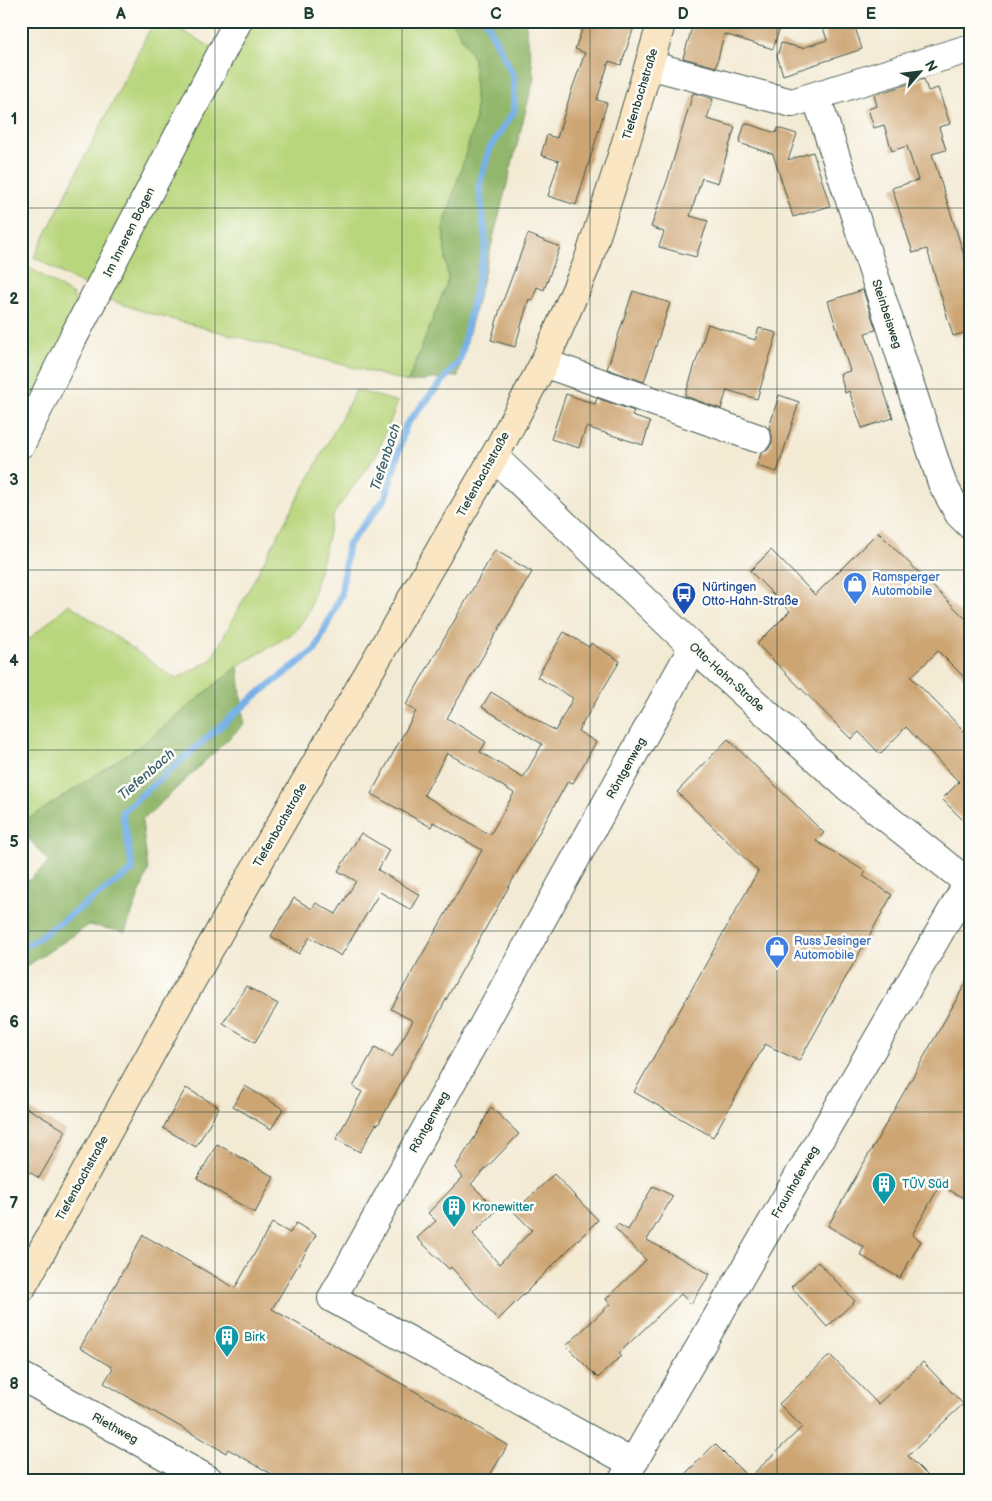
<svg xmlns="http://www.w3.org/2000/svg" width="992" height="1501" font-family="'Balsamiq Sans',sans-serif">
<style>
.green{fill:#b8d67c;stroke:#6c8a58}
.forest{fill:#92b76c;stroke:#587a50}
.lines{fill:none;stroke-linecap:round;stroke-linejoin:round}
.stream{stroke:#76b0e7;stroke-width:7}
.building{fill:#cda573;fill-rule:evenodd}
.street-casing{stroke:#3f574c;stroke-width:30}
.secondary-casing{stroke:#3f574c;stroke-width:30}
.street{stroke:#fff;stroke-width:28}
.secondary{stroke:#fbe6c4;stroke-width:28}
.grid{fill:none;stroke:#1f3d34;stroke-width:1;stroke-opacity:0.55}
.labels{text-anchor:middle;stroke-width:5;stroke-linejoin:round;paint-order:stroke}
.street-label{font-size:12px;fill:#1f3d34;stroke:#fdfcf7}
.shop-label{font-size:12px;fill:#366cbe;stroke:#fdfcf7;text-anchor:start}
.transit-label{font-size:12px;fill:#164399;stroke:#fdfcf7;text-anchor:start}
.culture-label{font-size:12px;fill:#0d838f;stroke:#fdfcf7;text-anchor:start}
.water-label{font-size:14px;font-style:italic;fill:#39606a;stroke:#fdfcf7}
.neatline{fill:none;stroke:#1f3d34;stroke-width:2}
.grid-label{font-size:16px;text-anchor:middle;font-weight:bold;fill:#1f3d34}
</style>
<rect width="100%" height="100%" fill="#fdfcf7"/>
<filter id="ink" filterUnits="userSpaceOnUse"><feTurbulence type="fractalNoise" baseFrequency=".02" numOctaves="2"/><feDisplacementMap in="SourceGraphic" scale="10" xChannelSelector="R" yChannelSelector="G"/><feConvolveMatrix kernelMatrix="1 2 1 2 8 2 1 2 1" color-interpolation-filters="sRGB"/></filter>
<filter id="wash" filterUnits="userSpaceOnUse"><feTurbulence type="fractalNoise" baseFrequency=".0096" numOctaves="4" result="noise"/><feDisplacementMap in="SourceGraphic" scale="20" xChannelSelector="R" yChannelSelector="G"/><feGaussianBlur stdDeviation="1.12" result="paint"/><feColorMatrix in="noise" values="0 0 0 0 0 0 0 0 0 0 0 0 0 0 0 0 0 1.4 0 .05"/><feComposite in="paint" operator="in"/></filter>
<g filter="url(#wash)">
<rect width="100%" height="100%" fill="#f3ead4"/>
<path class="green" d="M154,21h11l51,29 -125,232 -10,2 -47,-27z
M252,21h200l22,38 2,60 -33,110 5,51 -40,102 -260,-69 -44,-15z
M27,266l46,29 5,12 -57,124v-154z
M356,390l42,12 -21,52 -43,59 -25,98 -14,21 -57,34 -94,77 -123,81v-178l48,-42 107,75 35,-19z"/>
<path class="forest" d="M452,21h73l9,57 -76,298 -50,6 40,-102 -5,-51 33,-110 -2,-60z
M238,666l6,58 -102,97 6,50 -23,61 -36,-7 -59,39 -9,2v-79l28,-25 -28,-32v-6l123,-81z"/>
<g class="lines">
<path class="stream" d="M21,945l9,-1 103,-74 -11,-58 133,-116 60,-46 26,-55 7,-51 37,-45 21,-74 54,-65 26,-117 -7,-57 10,-36 25,-39v-34l-28,-56"/>
</g>
<g id="blocks">
<path class="building" d="M585,21h51l-15,44 -12,-4 -12,39 10,3 -31,102 -28,-9 11,-35 -18,-6 6,-20 10,3 15,-49 13,-36 -10,-4z
M694,21h88l-9,28 -49,-15 -8,33 -33,-9z
M821,21h32l9,28 -79,26 -6,-19 4,-13 21,5 25,-8z
M924,79l4,12 10,-3 12,36 -11,3 7,23 -14,4 39,123v54l-18,5 -26,-87 -14,4 -21,-65 26,-8 -11,-34 -15,5 -8,-26 -10,3 -6,-19 9,-3 -3,-11z
M693,93l20,6 -6,20 28,8 -17,56 -16,-5 -12,38 18,5 -12,36 -37,-10 5,-15 -13,-5 17,-49z
M745,123l31,10 2,-5 19,6 -9,26 25,-8 17,54 -37,11 -20,-63 -34,-11z
M528,234l32,13 -16,43 -7,-3 -5,14 -3,-2 -14,48 -24,-7 10,-34z
M863,290l13,40 -11,3 28,85 -31,10 -13,-37 -4,2 -5,-19 10,-3 -22,-70z
M633,291l37,12 -26,79 -37,-13z
M708,324l47,16 4,-12 18,5 -20,66 -30,-9 -6,19 -36,-13z
M566,394l29,10 2,-6 37,13 -2,5 18,6 -7,23 -57,-18 -7,21 -28,-9z
M779,395l20,7 -22,70 -20,-6 4,-13 7,-3 4,-7v-7l-3,-8z
M878,532l93,92v60l-33,-33 -27,26 60,61v90l-29,-29 17,-17 -53,-55 -26,27 -21,-22 -8,7 -94,-95 33,-33 -40,-40 21,-21 44,45z
M495,550l37,22 -85,146 39,24 -6,10 43,26 19,-34 -60,-37 9,-15 64,39 18,-33 -36,-21 27,-45 25,15 2,-4 29,18 -42,70 18,11 -23,41 -5,-2 -108,193 -82,151 -2,-1 -16,28 -24,-13 26,-47 -9,-5 22,-40 17,10 21,-36 -22,-12 91,-159 -49,-28 -2,5 -60,-33 45,-83 -10,-6zM447,753l24,14 43,26 -24,42 -66,-40z
M728,739l96,94 -8,8 50,31 -3,4 29,19 -93,166 -34,-17 -52,93 -79,-45 124,-221 -81,-79z
M361,833l28,17 -11,20 42,25 -9,15 -31,-18 -39,64 -31,-19 -11,17 -28,-18 23,-38 18,11 4,-6 20,11 20,-33 -18,-10z
M971,974v228l-31,-17 -28,50 9,6 -21,37 -40,-23 4,-8 -36,-21z
M246,986l32,18 -23,38 -32,-19z
M245,1086l38,23 -12,20 -38,-23z
M186,1088l33,19 -23,40 -33,-19z
M491,1107l28,27 -48,50 26,26 -24,24 26,30 33,-34 -18,-18 40,-38 44,46 -100,100 -47,-53 -2,2 -32,-31 19,-17 -8,-8 35,-36 -8,-9 23,-36z
M27,1108l39,23 -27,47 -18,-11v-48z
M217,1144l57,33 -19,36 -58,-34z
M653,1186l20,10 -26,44 63,34 -19,30 -10,-10 -62,59 2,3 -23,22 -32,-32 44,-42 -4,-5 40,-39 -31,-32 3,-4 10,6z
M272,1223l18,10 6,-10 20,12 -44,74 236,136 -21,35h-205l-54,-31 -2,4 -122,-70 9,-15 -33,-20 63,-113 92,53z
M818,1262l37,39 -28,26 -36,-40z
M830,1355l48,49 45,-42 40,42 -55,52 24,24h-253l36,-36 34,34 53,-51 -23,-23z"/>
</g>
</g>
<g filter="url(#ink)">
<use href="#blocks" fill-opacity="0" stroke="#3f574c" stroke-width="1"/>
<g class="lines">
<defs>
<path id="street" d="M649,65l143,38 179,-55
M816,96l126,387 17,31 12,12
M544,363l213,75
M21,444l52,-106 165,-317
M494,457l199,190 156,141 122,97
M21,1376l188,104
M632,1463l-300,-165 361,-651
M623,1480l345,-597"/>
<path id="secondary" d="M21,1289l149,-270 95,-168 229,-394 50,-94 43,-99 36,-112 39,-131"/>
</defs>
<use href="#street" class="street-casing"/>
<use href="#secondary" class="secondary-casing"/>
<use href="#street" class="street"/>
<use href="#secondary" class="secondary"/>
</g>
</g>
<path class="grid" d="M215,21v1459M402,21v1459M590,21v1459M777,21v1459M21,208h950M21,389h950M21,570h950M21,750h950M21,931h950M21,1112h950M21,1293h950"/>
<defs>
<symbol id="shop-pin" viewBox="-11 -11 22 30"><path d="M0 17L-7.5 6A9.5 9.5 0 1 1 7.5 6Z" fill="#3f7fe0" stroke="#fdfcf7"/><path d="M-5-2.5h2.3a2.7 3.5 0 0 1 5.4 0H5L5.5 6h-11ZM-1.5-2.5h3a1.5 2.3 0 0 0-3 0Z" fill="#fff"/></symbol>
<symbol id="bus-pin" viewBox="-11 -11 22 30"><path d="M0 17L-7.5 6A9.5 9.5 0 1 1 7.5 6Z" fill="#1a4fb4" stroke="#fdfcf7"/><path d="M-5-6H5V4H4V6H2V4H-2V6H-4V4H-5ZM-3.5-4V0h7V-4ZM-3.5 1.2v1.5H-2V1.2ZM2 1.2v1.5H3.5V1.2Z" fill="#fff"/></symbol>
<symbol id="building-pin" viewBox="-11 -11 22 30"><path d="M0 17L-7.5 6A9.5 9.5 0 1 1 7.5 6Z" fill="#0f9aa8" stroke="#fdfcf7"/><path d="M-4-6H4V6H1V3H-1V6H-4ZM-2.5-4.3h1.7v1.8h-1.7ZM.8-4.3h1.7v1.8H.8ZM-2.5-1h1.7V.8h-1.7ZM.8-1h1.7V.8H.8Z" fill="#fff"/></symbol>
</defs>
<g fill-rule="evenodd">
<use href="#shop-pin" x="841" y="570" width="28" height="38"/>
<use href="#bus-pin" x="670" y="580" width="28" height="38"/>
<use href="#shop-pin" x="763" y="934" width="28" height="38"/>
<use href="#building-pin" x="870" y="1170" width="28" height="38"/>
<use href="#building-pin" x="440" y="1193" width="28" height="38"/>
<use href="#building-pin" x="213" y="1323" width="28" height="38"/>
</g>
<g class="labels">
<g class="street-label">
<text transform="translate(640 94) rotate(-73)" y="4">Tiefenbachstraße</text>
<text transform="translate(129 232) rotate(-63)" y="4">Im Inneren Bogen</text>
<text transform="translate(887 314) rotate(72)" y="4">Steinbeisweg</text>
<text transform="translate(483 474) rotate(-61)" y="4">Tiefenbachstraße</text>
<text transform="translate(727 677) rotate(42)" y="4">Otto-Hahn-Straße</text>
<text transform="translate(626 768) rotate(-61)" y="4">Röntgenweg</text>
<text transform="translate(280 825) rotate(-60)" y="4">Tiefenbachstraße</text>
<text transform="translate(429 1122) rotate(-61)" y="4">Röntgenweg</text>
<text transform="translate(82 1178) rotate(-61)" y="4">Tiefenbachstraße</text>
<text transform="translate(795 1182) rotate(-60)" y="4">Fraunhoferweg</text>
<text transform="translate(115 1428) rotate(29)" y="4">Riethweg</text>
</g>
<g class="shop-label">
<text x="872" y="581">Ramsperger<tspan x="872" dy="14">Automobile</tspan></text>
<text x="794" y="945">Russ Jesinger<tspan x="794" dy="14">Automobile</tspan></text>
</g>
<g class="transit-label">
<text x="702" y="591">Nürtingen<tspan x="702" dy="14">Otto-Hahn-Straße</tspan></text>
</g>
<g class="culture-label">
<text x="902" y="1188">TÜV Süd</text>
<text x="472" y="1211">Kronewitter</text>
<text x="244" y="1341">Birk</text>
</g>
<g class="water-label">
<text transform="translate(385 457) rotate(-72)" y="5">Tiefenbach</text>
<text transform="translate(146 774) rotate(-41)" y="5">Tiefenbach</text>
</g>
</g>
<rect width="992" height="1501" fill="none" stroke="#fdfcf7" stroke-width="55"/>
<g transform="translate(920 72) rotate(62)" stroke="#fdfcf7" stroke-width="4" paint-order="stroke">
<path d="M0-4L9 19L0 12L-9 19Z" fill="#1f3d34"/>
<text y="-8" font-size="14" font-weight="bold" text-anchor="middle" fill="#1f3d34">N</text>
</g>
<rect x="28" y="28" width="936" height="1446" class="neatline"/>
<g class="grid-label">
<text x="121" y="19">A</text>
<text x="309" y="19">B</text>
<text x="496" y="19">C</text>
<text x="683" y="19">D</text>
<text x="871" y="19">E</text>
<text x="14" y="124">1</text>
<text x="14" y="304">2</text>
<text x="14" y="485">3</text>
<text x="14" y="666">4</text>
<text x="14" y="847">5</text>
<text x="14" y="1027">6</text>
<text x="14" y="1208">7</text>
<text x="14" y="1389">8</text>
</g>
</svg>
